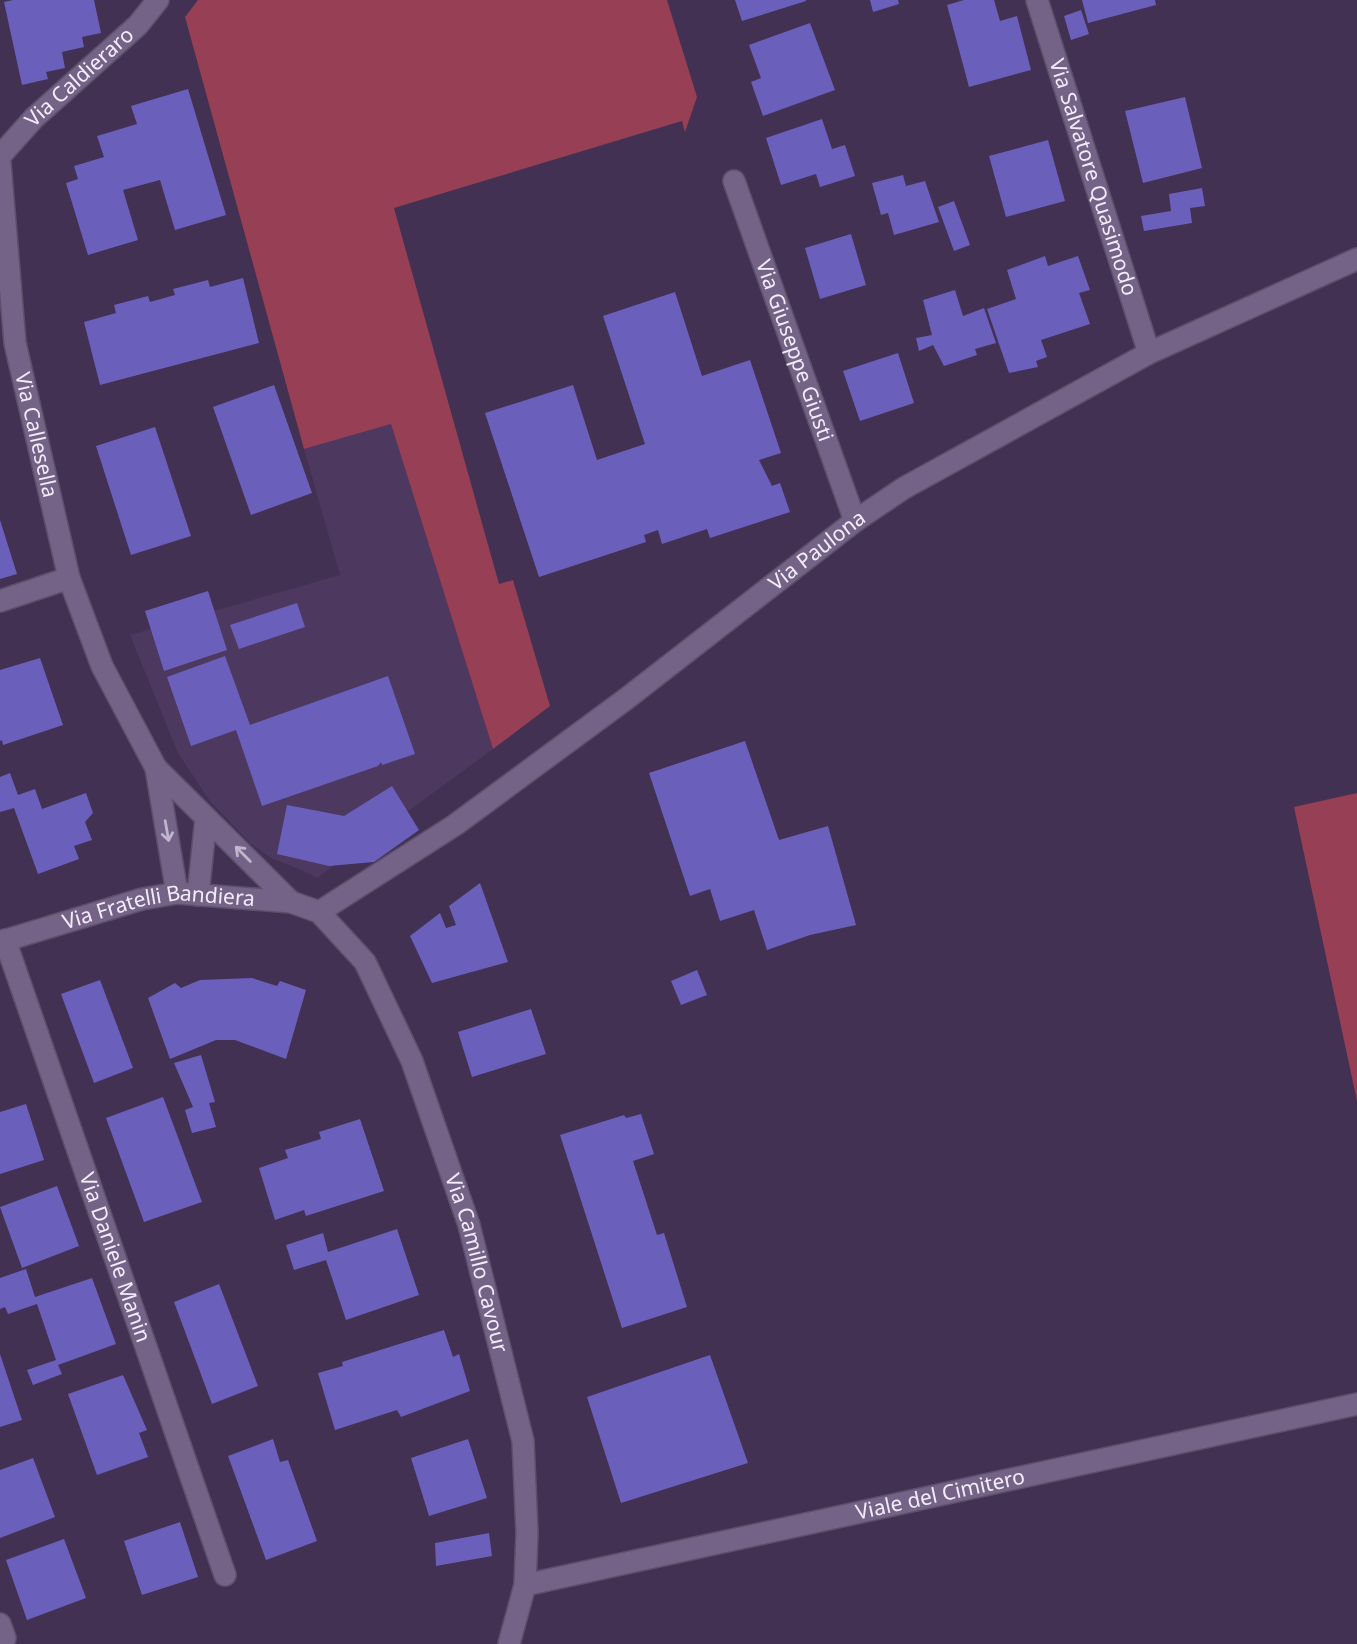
<svg xmlns="http://www.w3.org/2000/svg" width="1357" height="1644" font-family="'Noto Sans',sans-serif">
<style>
.built{fill:#4d3960}
.green{fill:#963f55}
.building{fill:#6b5fbc}
.lines{fill:none;stroke-linecap:round;stroke-linejoin:round}
.street-casing{stroke:#5d4f6a;stroke-width:24}
.street{stroke:#746386;stroke-width:21}
.oneway{stroke:#c0b5cd}
.labels{text-anchor:middle;stroke-width:5;stroke-linejoin:round;paint-order:stroke}
.street-label{font-size:21px;fill:#f3ecfc;stroke:#372747}
</style>
<rect width="100%" height="100%" fill="#423152"/>
<path class="built" d="M391,424l102,325 -176,129 -13,-7 -33,-13 -21,-15 -40,-42 -32,-48 -48,-118 210,-60 -36,-126z"/>
<path class="green" d="M198,0h469l30,97 -12,35 -3,-11 -288,87 105,376 14,-4 37,126 -57,43 -102,-325 -87,25 -119,-432z
M1357,793v308l-63,-294z"/>
<path class="building" d="M13,0h81l7,33 -19,4 2,10 -22,5 3,16 -19,4 2,7 -26,6 -18,-83z
M735,0h71v1l-64,20z
M870,0h28l1,4 -26,8z
M964,0h30l6,21 17,-5 14,54 -62,17 -22,-82z
M1082,0h73l1,5 -68,18z
M1081,10l8,24 -18,6 -7,-24z
M810,23l25,67 -72,26 -12,-34 10,-4 -12,-33z
M188,89l38,126 -51,15 -15,-50 -37,10 15,50 -50,15 -22,-72 12,-4 -4,-13 30,-9 -7,-21 40,-12 -6,-18z
M1185,97l17,71 -59,15 -18,-72z
M822,119l10,30 13,-4 10,31 -35,11 -4,-13 -35,11 -15,-47z
M1048,140l17,61 -59,16 -17,-61z
M903,175l3,11 19,-5 14,41 -45,13 -6,-22 -7,2 -9,-32z
M1202,188l3,18 -15,2 2,15 -48,8 -3,-15 30,-5 -2,-17z
M954,201l16,44 -16,6 -16,-44z
M851,234l15,51 -46,14 -15,-51z
M1045,256l3,10 30,-10 12,34 -11,3 11,31 -49,16 6,17 -11,4 2,6 -29,6 -22,-64 29,-10 -9,-29z
M243,278l16,65 -159,42 -16,-63 32,-9 -2,-8 34,-9 2,6 25,-7 -2,-6 35,-9 2,7z
M955,290l8,26 21,-8 12,35 -21,6 2,6 -33,11 -11,-21 -14,6 -3,-13 16,-3 -9,-35z
M675,292l27,84 48,-16 31,93 -22,7 13,26 8,-3 10,29 -80,26 -3,-9 -45,15 -4,-14 -14,5 2,7 -107,35 -54,-164 88,-28 24,75 48,-16 -42,-128z
M898,353l16,50 -54,18 -17,-50z
M274,385l38,108 -61,22 -38,-108z
M155,427l36,109 -60,19 -35,-109z
M0,520l17,54 -17,5z
M208,591l19,59 -63,21 -19,-60z
M297,603l8,24 -66,22 -9,-24z
M225,656l25,69 138,-49 27,78 -33,11 -1,-3 -3,4 -116,40 -26,-76 -45,16 -24,-69z
M40,658l23,67 -60,20 -1,-5 -2,1v-71z
M745,741l34,99 49,-14 28,99 -46,10 -43,15 -13,-40 -34,11 -10,-32 -20,7 -41,-123z
M10,773l8,22 17,-6 7,20 44,-16 7,20 -8,9 7,18 -18,6 5,13 -41,15 -24,-66 -14,4v-35z
M392,786l27,44 -45,32 -45,4 -52,-12 10,-49 57,11z
M480,883l28,79 -76,21 -22,-47 30,-23 6,15 10,-3 -7,-19z
M697,970l10,25 -26,10 -10,-24z
M252,978l25,8 3,-5 26,9 -20,69 -51,-19h-19l-46,19 -22,-61 27,-15 6,5 19,-8z
M100,980l33,88 -39,15 -33,-89z
M531,1009l15,45 -74,23 -14,-45z
M201,1055l14,47 -6,1 7,24 -24,6 -7,-23 8,-3 -19,-44z
M163,1097l39,105 -58,20 -38,-104z
M26,1104l18,56 -44,14v-62z
M641,1114l13,40 -21,7 24,74 7,-2 23,74 -65,21 -62,-193 64,-20 2,3z
M360,1119l24,72 -78,25 -2,-6 -29,10 -16,-52 29,-10 -3,-8 36,-11 -2,-7z
M57,1186l22,60 -57,22 -22,-61z
M397,1229l22,66 -73,25 -20,-60 -32,10 -8,-25 37,-12 5,19z
M26,1269l9,28 57,-19 24,66 -58,21 4,9 -29,11 -6,-15 29,-10 -19,-56 -29,10 -3,-7 -5,2v-31z
M219,1284l39,102 -46,18 -38,-102z
M444,1330l9,27 6,-3 11,37 -69,26 -4,-7 -62,20 -17,-57 25,-7 -1,-4z
M0,1354l22,66 -22,7z
M710,1355l38,108 -127,40 -34,-106z
M123,1375l24,55 -8,3 9,24 -51,18 -29,-81z
M273,1439l7,23 8,-2 29,81 -51,19 -38,-104z
M468,1439l19,59 -58,18 -18,-58z
M33,1458l22,59 -55,21v-68z
M180,1522l18,55 -56,18 -18,-54z
M489,1533l3,23 -56,10 -1,-23z
M64,1539l22,59 -59,22 -21,-60z"/>
<g class="lines">
<defs>
<g id="street">
<path id="s1" d="M1037,0l112,353"/>
<path id="s2" d="M0,156l34,-38 104,-93 20,-25"/>
<path id="s3" d="M0,163l15,180 54,235 33,88 54,102 135,134"/>
<path id="s4" d="M734,181l121,340"/>
<path d="M0,601l69,-23"/>
<path d="M156,768l21,125"/>
<path d="M198,895l8,-77"/>
<path id="s5" d="M319,912l136,-87 171,-126 229,-178 49,-33 245,-135 208,-94"/>
<path id="s6" d="M5,940l220,635"/>
<path id="s7" d="M0,942l142,-43 35,-6 114,9 28,10 46,50 47,99 57,164 54,216 4,92 -2,52 -16,59"/>
<path id="s8" d="M525,1585l832,-181"/>
<path d="M0,1624l5,14"/>
</g>
</defs>
<use href="#street" class="street-casing"/>
<use href="#street" class="street"/>
</g>
<defs><path id="oneway-shaft" d="M-6 0H5M1.5-3L5.5 0L1.5 3" fill="none" stroke-width="1.6" stroke-linecap="round" stroke-linejoin="round" transform="scale(1.75)"/></defs>
<g class="oneway">
<use href="#oneway-shaft" transform="translate(167 831) rotate(80)"/>
<use href="#oneway-shaft" transform="translate(243 854) rotate(-135)"/>
</g>
<g class="labels">
<g class="street-label">
<text dy="7" stroke="none"><textPath href="#s2" startOffset="112">Via Caldieraro</textPath></text>
<text dy="7" stroke="none"><textPath href="#s1" startOffset="186">Via Salvatore Quasimodo</textPath></text>
<text dy="7" stroke="none"><textPath href="#s4" startOffset="180">Via Giuseppe Giusti</textPath></text>
<text dy="7" stroke="none"><textPath href="#s3" startOffset="275">Via Callesella</textPath></text>
<text dy="7" stroke="none"><textPath href="#s5" startOffset="616">Via Paulona</textPath></text>
<text dy="7" stroke="none"><textPath href="#s7" startOffset="164">Via Fratelli Bandiera</textPath></text>
<text dy="7" stroke="none"><textPath href="#s6" startOffset="336">Via Daniele Manin</textPath></text>
<text dy="7" stroke="none"><textPath href="#s7" startOffset="718">Via Camillo Cavour</textPath></text>
<text dy="7" stroke="none"><textPath href="#s8" startOffset="425">Viale del Cimitero</textPath></text>
</g>
</g>
</svg>
